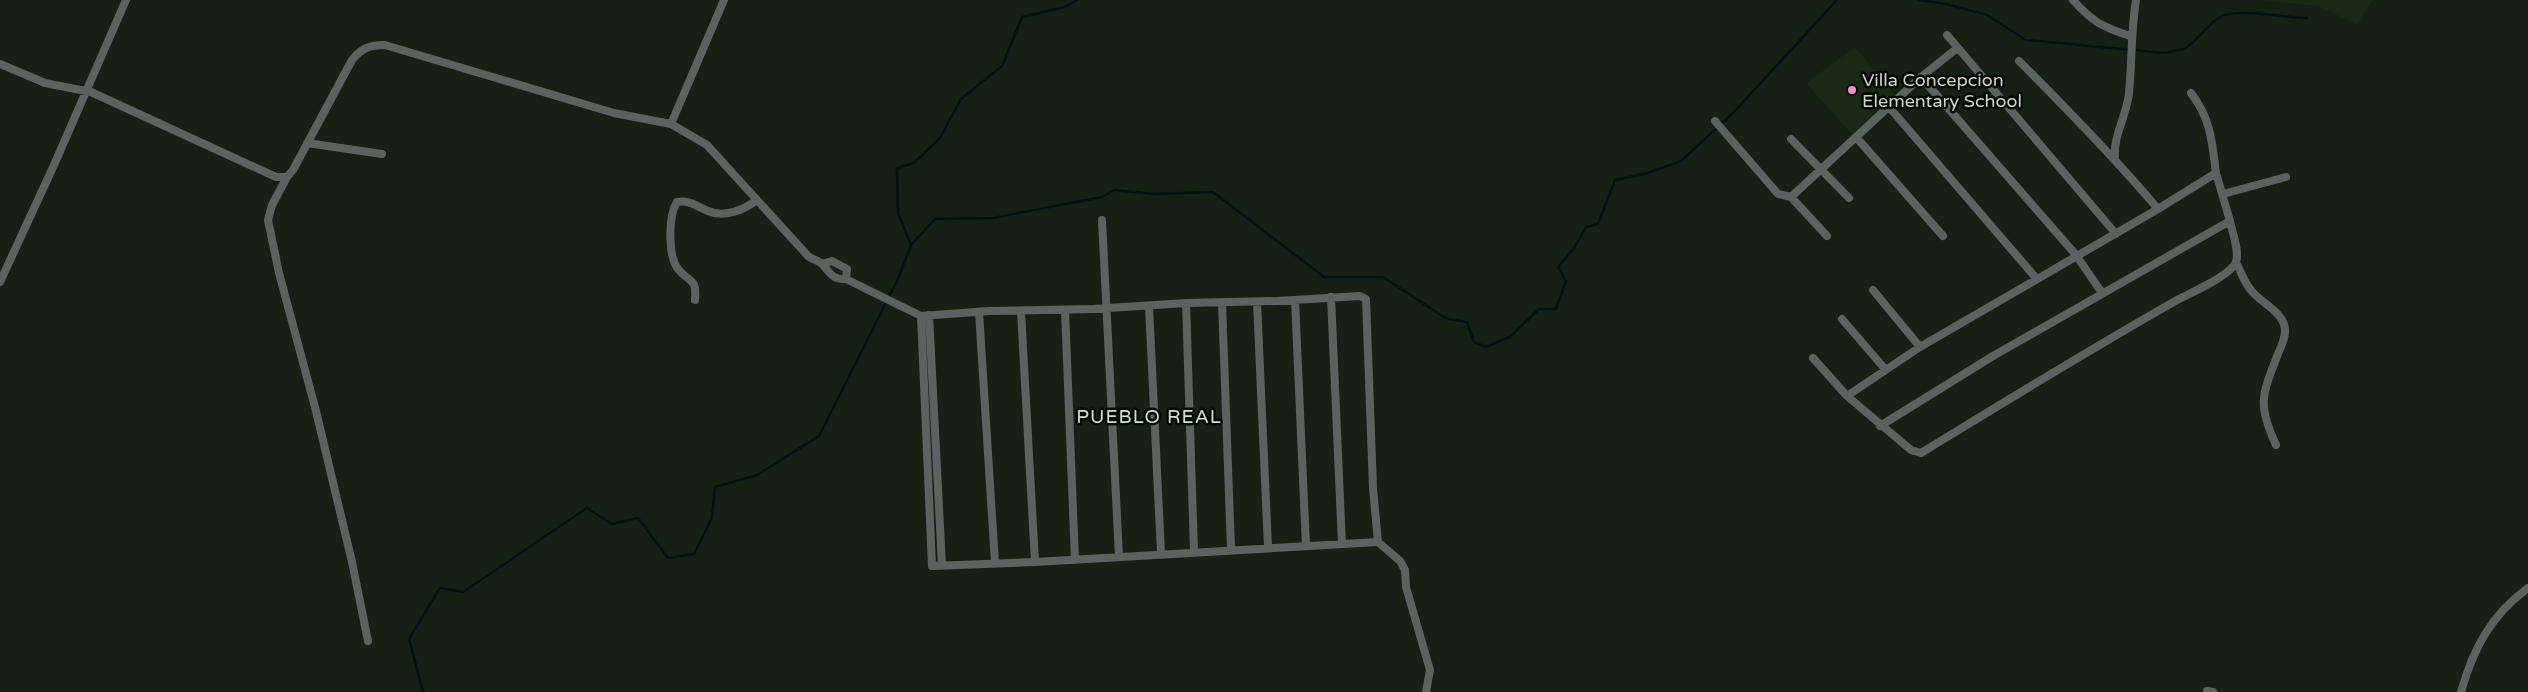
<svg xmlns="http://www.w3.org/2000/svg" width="2528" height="692" font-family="'Varela Round',sans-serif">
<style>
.built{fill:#192915}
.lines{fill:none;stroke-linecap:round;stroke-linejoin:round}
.stream{stroke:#001215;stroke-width:2.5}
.street{stroke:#596460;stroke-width:8}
.poi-dot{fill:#f391d5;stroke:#050904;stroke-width:2}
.labels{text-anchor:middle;stroke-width:5;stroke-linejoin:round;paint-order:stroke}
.poi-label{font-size:18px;fill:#cdd6cb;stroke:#050904;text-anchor:start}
.neighbourhood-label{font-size:19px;letter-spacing:1px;fill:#d0e1cc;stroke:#050904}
</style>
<rect width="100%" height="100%" fill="#152112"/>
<path class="built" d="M2261,0h112l-16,24 -40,-18z
M1855,47l43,51 -43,40 -49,-55z"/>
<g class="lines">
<path class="stream" d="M1918,0l29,4 40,11 39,25 139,13c6,-2 17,-2 22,-6 13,-9 20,-23 35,-31 16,-8 65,2 85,2
M911,245l24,-26 58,-1 109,-21 12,-7 41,4 58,-2 111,85h59l64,42 20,3 7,20 12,5 24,-10 29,-28h17l10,-28 -8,-14 16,-19 12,-21 12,-3 17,-44 33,-7 33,-12 52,-48 104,-113
M423,692l-14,-53 31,-51 23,4 124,-84 25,16 26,-6 30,40 26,-4 18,-36 3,-31 42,-12 62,-39 78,-155 14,-36 -13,-32 -1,-45 17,-5 26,-25 21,-39 41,-33 20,-49 43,-10 12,-7"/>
<path class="street" d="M2073,0c19,22 30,27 57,36
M1947,35l169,199
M0,64l45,19 46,9 185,85h11l6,-7 59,-110c10,-12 17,-15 33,-15l229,68 57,11 36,21 101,111c4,3 12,5 15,9 8,9 10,15 23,14l75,37 68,-5 104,-2 93,-6 91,-2 83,-5 6,3 7,189 5,54 -343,20 -103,4 -11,-250
M1921,77l155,178 26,38
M2191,93c20,26 21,49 25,80
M1889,107l147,171
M1715,121l63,73 13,3 130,-120 35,-28
M671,124l53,-124
M1856,137l87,99
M1791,139l58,59
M307,143l75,11
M2115,157c-2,-21 12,-42 14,-64 3,-31 2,-62 7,-93
M287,177l-15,28 -4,15 11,53 37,138 36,151 16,79
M2223,194l63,-17
M1791,197l36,39
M1102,220l17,336
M2236,262c4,9 8,19 14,27 9,13 34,23 35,40 1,8 -4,18 -7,25 -16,41 -21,50 -2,91
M822,264l10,-3 15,8 -1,10
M0,282l54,-117 72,-165
M1873,290l47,57
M1331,297l11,247
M695,300c2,-23 -5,-16 -17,-31 -10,-13 -10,-53 -1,-67 13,-2 19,4 31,9 16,7 36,-1 49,-11
M1295,300l11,246
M1257,302l11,245
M1186,303l8,248
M1222,303l9,246
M1149,306l12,247
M1065,310l10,250
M1021,311l14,251
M979,312l16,251
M929,315l13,250
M1842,319l43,50
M1813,358l34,38 73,-49 238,-138
M1847,396l64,54 10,3c85,-52 171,-105 258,-154 13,-7 51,-23 57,-37 4,-10 -4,-30 -6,-41
M1880,426l113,-70 237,-135 -14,-48 -58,36c-44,-52 -91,-100 -139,-148
M1378,542l22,19 5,9 1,17 24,83 -4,22
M2207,691l6,1
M2461,692c12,-43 30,-77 67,-104"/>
</g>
<circle class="poi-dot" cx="1852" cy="90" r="5"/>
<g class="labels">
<g class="poi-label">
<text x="1862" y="86">Villa Concepcion<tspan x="1862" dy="21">Elementary School</tspan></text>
</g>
<g class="neighbourhood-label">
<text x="1149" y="423">PUEBLO REAL</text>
</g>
</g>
</svg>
